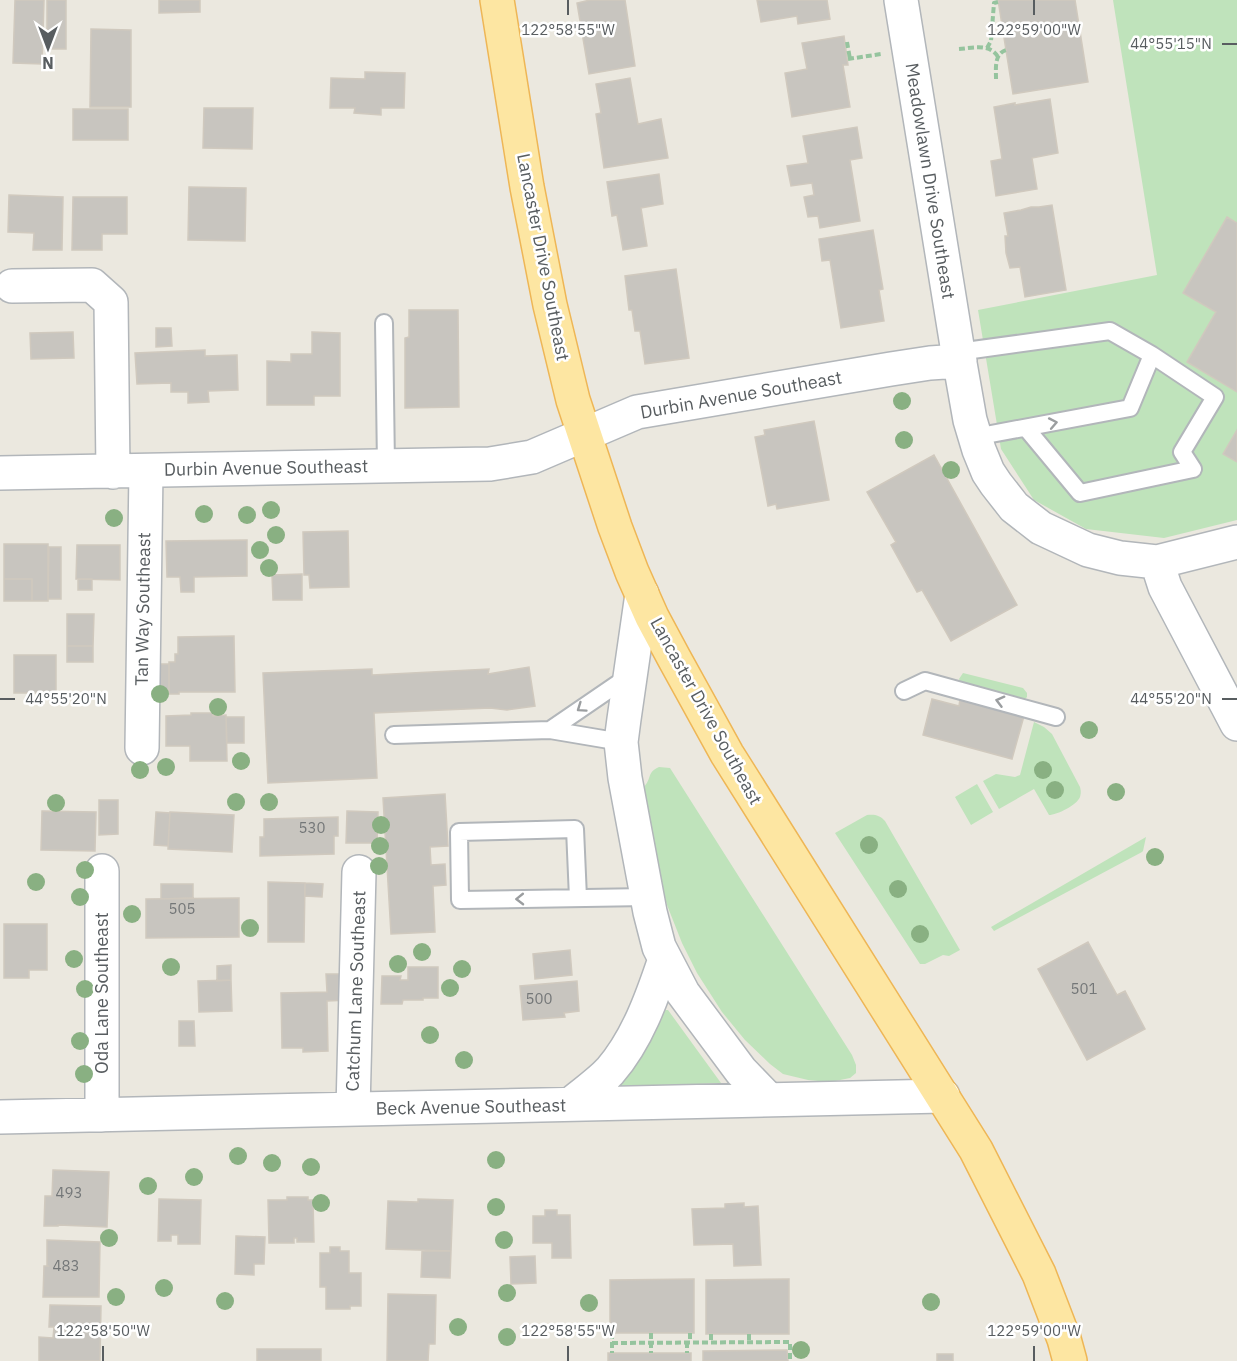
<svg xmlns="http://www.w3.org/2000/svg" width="1237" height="1361" font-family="'IBM Plex Sans',sans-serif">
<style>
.green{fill:#bfe3bb}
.building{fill:#c8c5bf;stroke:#d0c9be;stroke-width:1.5}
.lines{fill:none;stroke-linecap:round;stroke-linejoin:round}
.lane-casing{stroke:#b2b6ba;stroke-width:20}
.street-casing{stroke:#b2b6ba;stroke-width:36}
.primary-casing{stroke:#eeb656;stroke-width:36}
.path{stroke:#95c49e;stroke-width:4;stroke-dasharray:6 3;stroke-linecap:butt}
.lane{stroke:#fff;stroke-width:16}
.street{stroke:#fff;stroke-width:33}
.primary{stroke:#fde6a2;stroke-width:33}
.tree{fill:#89b082}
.oneway{stroke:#9b9ea0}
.ticks{fill:none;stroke:#585d60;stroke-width:2}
.labels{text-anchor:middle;stroke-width:5;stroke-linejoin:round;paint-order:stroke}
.number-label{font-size:15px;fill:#747778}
.street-label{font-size:18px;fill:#585d60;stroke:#fff}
.ticks-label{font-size:15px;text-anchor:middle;fill:#585d60;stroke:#fff;stroke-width:5;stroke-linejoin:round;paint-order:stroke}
</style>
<rect width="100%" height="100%" fill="#ebe8df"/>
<path class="green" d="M1113,0h124v520l-73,18 -78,-9 -52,-29 -33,-51 -23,-139 179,-35z
M963,673l60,15 4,5v4l-4,4 -62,-18 -2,-4z
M1034,722l10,5 8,7 28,53c1,4 1,6 0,10 -3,8 -23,18 -31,18l-15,-26 -35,20 -16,-28 13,-7 19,3 5,-2z
M659,767l11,1 182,287 4,10v8l-6,5 -20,4 -22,-2 -25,-6 -13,-10 -25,-24 -23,-28 -25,-39 -15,-30 -15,-38 -6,-21 -17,-97c8,-9 3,-15 15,-20z
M977,784l16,28 -22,13 -16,-28z
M867,815c7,-1 13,0 18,6l75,129 -11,6 -6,-1 -18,9h-5l-85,-131z
M1146,837l-3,14 -1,1 -148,79 -3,-4z
M666,1010h2l53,73 -112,5 54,-77z"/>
<path class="building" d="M15,0h29l-2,64 -29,-1z
M47,0h19v49h-19z
M159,0h41v12l-41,1z
M590,0h35l10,66 -46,8 -12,-71z
M757,0h70l3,19 -32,5 -1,-8 -36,6z
M998,0h77l13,82 -75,12z
M91,29l40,1v77h-41z
M844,36l4,29h-5l7,42 -58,10 -7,-44 22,-4 -5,-26z
M365,72l40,1 -1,35h-23v7l-27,-2 1,-5h-25l1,-30 34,1z
M630,78l8,46 23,-5 7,39 -64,10 -8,-54 5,-1 -5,-29z
M1050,99l8,54 -26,5 5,31 -41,7 -5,-35 11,-2 -8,-52 21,-4v2z
M204,108h49l-1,41 -49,-1z
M73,109h55v31h-55z
M857,127l5,31 -12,2 10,61 -40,7 -2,-12 -10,1 -4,-20 10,-2 -2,-12 -21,3 -4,-20 21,-3 -5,-27z
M659,174l4,30 -22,4 6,38 -24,4 -6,-35 -5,1 -5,-34z
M189,187l57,1 -1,53 -57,-1z
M9,195l54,2 -1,53h-29l1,-17 -26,-1z
M73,197h54v37h-25v16h-30z
M1052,205l14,85 -41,7 -5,-30 -10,1 -4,-15 -1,-17h3l-4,-23 17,-3 10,-3h8z
M1227,217l10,6v169l-50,-30 29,-50 -33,-19z
M873,230l10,59 -4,1 5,31 -43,7 -11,-68 -8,1 -3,-22z
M676,269l13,89 -44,6 -5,-33h-5l-3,-21h-3l-4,-34z
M409,310h49l1,97 -54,1v-70l4,-1z
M156,328h15l1,18 -16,1z
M73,332l1,26 -43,1 -1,-26z
M312,332l28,1v63h-26v9h-47v-44l24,1v-8h21z
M205,350v6l32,-1 1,35 -30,1 1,11 -21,1v-11h-17v-9l-34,1 -2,-31z
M814,421l15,79 -52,9 -1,-5 -8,2 -13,-69 10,-2 -1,-5z
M1237,430v32l-14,-8z
M934,455l83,150 -66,36 -29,-51 -5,2 -26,-47 5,-3 -29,-50z
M348,531l1,56 -39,1 -1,-13h-5l-1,-43z
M247,540v36l-53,1v15h-13l-1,-15h-13l-1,-36z
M4,544h44v57h-16v-22h-28z
M77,545h43v35l-44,-1z
M49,547h12v52h-13z
M302,574v26h-29l-1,-25z
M4,579h28v22h-28z
M78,579h14v11h-14z
M67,614h27l-1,32h-26z
M234,636l1,56h-56v2h-10v-32h6v-8h3v-17z
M67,646h26v16h-26z
M14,655h42v38h-42z
M156,664h13v26h-13z
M529,667l6,39 -28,4 -17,-2 -116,5 3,65 -109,5 -5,-110 109,-4v6l117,-6 -1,5z
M932,699l27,7 1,-7 64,17 -12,43 -89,-24z
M191,713h22v3l13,-1 1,46h-37v-15h-24v-30l25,-1z
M226,717h18v26h-17z
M445,794l3,52 -18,1 1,18 14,-1 1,21 -13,1 2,46 -44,2 -8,-136z
M99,800h19v34l-19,1z
M42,811l54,1 -1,39 -54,-1z
M347,811l31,1 -1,31h-31z
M156,812l14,1 -2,33 -14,-1z
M170,812l64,3 -2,37 -64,-3z
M338,817v19h-4v18l-74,2v-19h4v-18z
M268,882l37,1 -1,59h-36z
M305,883l18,1 -1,13 -17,-1z
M161,884h32v14l-32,1z
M239,898v39l-93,1v-39z
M4,924h43v46h-18v8h-25z
M1088,942l29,53 8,-4 20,38 -58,31 -49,-91z
M570,950l2,25 -37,4 -2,-25z
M231,965v15l-14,1v-15z
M408,967h30v31h-15v2h-20l-1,4h-21l1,-28h19l-1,4h8z
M326,974h22l1,26 -22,1 1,50 -25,1v-4h-21l-1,-55 46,-1z
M231,980l1,31 -33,1 -1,-31z
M577,981l2,30 -15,2 1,4 -42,3 -3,-34z
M179,1021h15l1,25h-16z
M53,1170l56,2 -2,55 -49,-2v1h-14l1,-30h7z
M287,1197h21v3h5l1,42h-17v-4h-3v5h-25l-1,-43h19z
M159,1199l42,1 -1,44h-22v-9h-7v6h-13z
M418,1199l35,1 -2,51 -65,-2 2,-48 30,1z
M744,1203v4l14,-1 3,59 -27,1 -1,-22 -39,1 -2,-36 33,-1v-4z
M545,1210h12v5h13l1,43h-19v-15h-19v-27h12z
M236,1236l29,1 -1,27h-10v11l-19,-1z
M47,1240l53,2 -1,55h-56l1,-31h4l-1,-1z
M330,1247h10v4h9v22h12v33h-11v3h-24v-22h-6v-34h10z
M422,1251h29l-1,27 -29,-1z
M535,1256l1,27 -25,1 -1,-27z
M694,1279v54h-84v-53z
M789,1279v55h-83v-54z
M388,1294l48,1 -1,49h-6l-1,17h-41z
M50,1305l51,1 -1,55h-61v-24l14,1 1,-11h-5z
M257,1349h64v12h-64z
M787,1350l1,11h-85v-10z
M608,1353h83v8h-83z
M937,1354h16v7h-16z"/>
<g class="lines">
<defs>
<path id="lane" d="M384,323l2,143
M958,352l152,-21 42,24 63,42 -33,55 11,17 -113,24 -54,-65
M975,437l155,-29 22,-53
M904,691l21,-10 131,36
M394,735l156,-5
M621,742l-71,-12 79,-54
M578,898l-3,-69 -116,3 1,68 187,-3"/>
<path id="street" d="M901,0l57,352 12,68 9,30 9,22 8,12 18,23 27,21 47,22 32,8 37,4 80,-20
M12,286l80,-1 19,17 2,170
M0,473l490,-9 42,-7 105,-45 254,-43 39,-6 30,-2
M1157,562l8,25 72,137
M642,594l-18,125 -3,23 4,36 25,134 9,35 24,46 58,78 28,29
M142,748l4,-277
M102,871v244
M571,1104c13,-11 28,-21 39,-33 27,-31 42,-73 55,-112
M353,1109l6,-237
M0,1117l943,-21"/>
<path id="primary" d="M497,0l30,187 23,118 23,95 42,127 17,45 20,45 22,41 53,96 249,396 63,124 25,65 6,22"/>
</defs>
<use href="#lane" class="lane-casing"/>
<use href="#street" class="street-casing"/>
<use href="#primary" class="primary-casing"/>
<path class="path" d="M847,42l3,17
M987,48l4,-7 3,-38 4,-1
M959,49c14,-1 31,-6 39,8
M848,59l33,-5
M996,79c0,-11 -2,-25 10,-29
M612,1333v20
M651,1333v20
M690,1333v9
M711,1334v8
M749,1334v8
M687,1342v11
M612,1343l178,-1v19"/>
<use href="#lane" class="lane"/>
<use href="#street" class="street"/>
<use href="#primary" class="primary"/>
</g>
<g class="tree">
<circle cx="902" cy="401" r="9"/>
<circle cx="904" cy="440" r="9"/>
<circle cx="951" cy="470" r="9"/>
<circle cx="271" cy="510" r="9"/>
<circle cx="204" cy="514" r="9"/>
<circle cx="247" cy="515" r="9"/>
<circle cx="114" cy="518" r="9"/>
<circle cx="276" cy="535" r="9"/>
<circle cx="260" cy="550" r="9"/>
<circle cx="269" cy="568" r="9"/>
<circle cx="160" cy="694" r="9"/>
<circle cx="218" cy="707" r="9"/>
<circle cx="1089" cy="730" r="9"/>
<circle cx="241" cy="761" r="9"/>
<circle cx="166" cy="767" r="9"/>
<circle cx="140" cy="770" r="9"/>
<circle cx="1043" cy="770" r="9"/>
<circle cx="1055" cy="790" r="9"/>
<circle cx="1116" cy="792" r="9"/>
<circle cx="236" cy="802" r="9"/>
<circle cx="269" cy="802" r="9"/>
<circle cx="56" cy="803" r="9"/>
<circle cx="381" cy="825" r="9"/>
<circle cx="869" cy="845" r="9"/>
<circle cx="380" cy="846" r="9"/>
<circle cx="1155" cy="857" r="9"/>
<circle cx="379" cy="866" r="9"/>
<circle cx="85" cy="870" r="9"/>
<circle cx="36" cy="882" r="9"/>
<circle cx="898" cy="889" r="9"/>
<circle cx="80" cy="897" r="9"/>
<circle cx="132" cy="914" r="9"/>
<circle cx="250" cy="928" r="9"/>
<circle cx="920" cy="934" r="9"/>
<circle cx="422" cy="952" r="9"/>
<circle cx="74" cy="959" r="9"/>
<circle cx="398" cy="964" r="9"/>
<circle cx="171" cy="967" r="9"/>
<circle cx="462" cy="969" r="9"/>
<circle cx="450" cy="988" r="9"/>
<circle cx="85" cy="989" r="9"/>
<circle cx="430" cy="1035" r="9"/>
<circle cx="80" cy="1041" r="9"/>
<circle cx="464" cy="1060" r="9"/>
<circle cx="84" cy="1074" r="9"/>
<circle cx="238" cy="1156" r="9"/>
<circle cx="496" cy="1160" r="9"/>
<circle cx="272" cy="1163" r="9"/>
<circle cx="311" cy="1167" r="9"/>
<circle cx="194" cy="1177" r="9"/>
<circle cx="148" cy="1186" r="9"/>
<circle cx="321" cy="1203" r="9"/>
<circle cx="496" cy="1207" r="9"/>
<circle cx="109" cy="1238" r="9"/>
<circle cx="504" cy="1240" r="9"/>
<circle cx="164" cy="1288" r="9"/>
<circle cx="507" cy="1293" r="9"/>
<circle cx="116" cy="1297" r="9"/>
<circle cx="225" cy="1301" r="9"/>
<circle cx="931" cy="1302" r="9"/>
<circle cx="589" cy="1303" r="9"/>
<circle cx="458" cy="1327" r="9"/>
<circle cx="507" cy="1337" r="9"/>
<circle cx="801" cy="1350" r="9"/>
</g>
<defs><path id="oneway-chevron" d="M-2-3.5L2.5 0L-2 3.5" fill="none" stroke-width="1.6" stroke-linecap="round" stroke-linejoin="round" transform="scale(1.5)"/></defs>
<g class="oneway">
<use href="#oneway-chevron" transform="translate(1053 423) rotate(-11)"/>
<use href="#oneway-chevron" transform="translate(1000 701) rotate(-165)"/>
<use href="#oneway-chevron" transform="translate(581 708) rotate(145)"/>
<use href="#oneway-chevron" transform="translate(520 899) rotate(179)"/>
</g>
<path class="ticks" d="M568,0v15M1034,0v15M1222,44h15M0,699h15M1222,699h15M103,1346v15M568,1346v15M1034,1346v15"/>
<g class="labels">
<g class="number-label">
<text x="312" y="833">530</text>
<text x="182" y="914">505</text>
<text x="1084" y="994">501</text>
<text x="539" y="1004">500</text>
<text x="69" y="1198">493</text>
<text x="66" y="1271">483</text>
</g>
<g class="street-label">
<text transform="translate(930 181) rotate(81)" y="6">Meadowlawn Drive Southeast</text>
<text transform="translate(543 257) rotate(79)" y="6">Lancaster Drive Southeast</text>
<text transform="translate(741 395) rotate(-10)" y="6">Durbin Avenue Southeast</text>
<text transform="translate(266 468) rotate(-1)" y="6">Durbin Avenue Southeast</text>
<text transform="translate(143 609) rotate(-89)" y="6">Tan Way Southeast</text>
<text transform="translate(706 711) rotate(61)" y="6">Lancaster Drive Southeast</text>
<text transform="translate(356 991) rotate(-88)" y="6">Catchum Lane Southeast</text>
<text transform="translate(102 993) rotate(-90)" y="6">Oda Lane Southeast</text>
<text transform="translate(471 1107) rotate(-1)" y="6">Beck Avenue Southeast</text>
</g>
</g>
<g class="ticks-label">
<text x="568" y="35">122°58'55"W</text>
<text x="1034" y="35">122°59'00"W</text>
<text x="1171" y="49">44°55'15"N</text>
<text x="1171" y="704">44°55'20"N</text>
<text x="66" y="704">44°55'20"N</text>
<text x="103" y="1336">122°58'50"W</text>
<text x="568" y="1336">122°58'55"W</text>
<text x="1034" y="1336">122°59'00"W</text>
</g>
<g transform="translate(48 48) rotate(180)" stroke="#ffffff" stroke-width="4.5" paint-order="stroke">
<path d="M0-4.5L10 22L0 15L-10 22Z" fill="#585d60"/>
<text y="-9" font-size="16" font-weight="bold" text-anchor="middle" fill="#585d60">N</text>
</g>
</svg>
